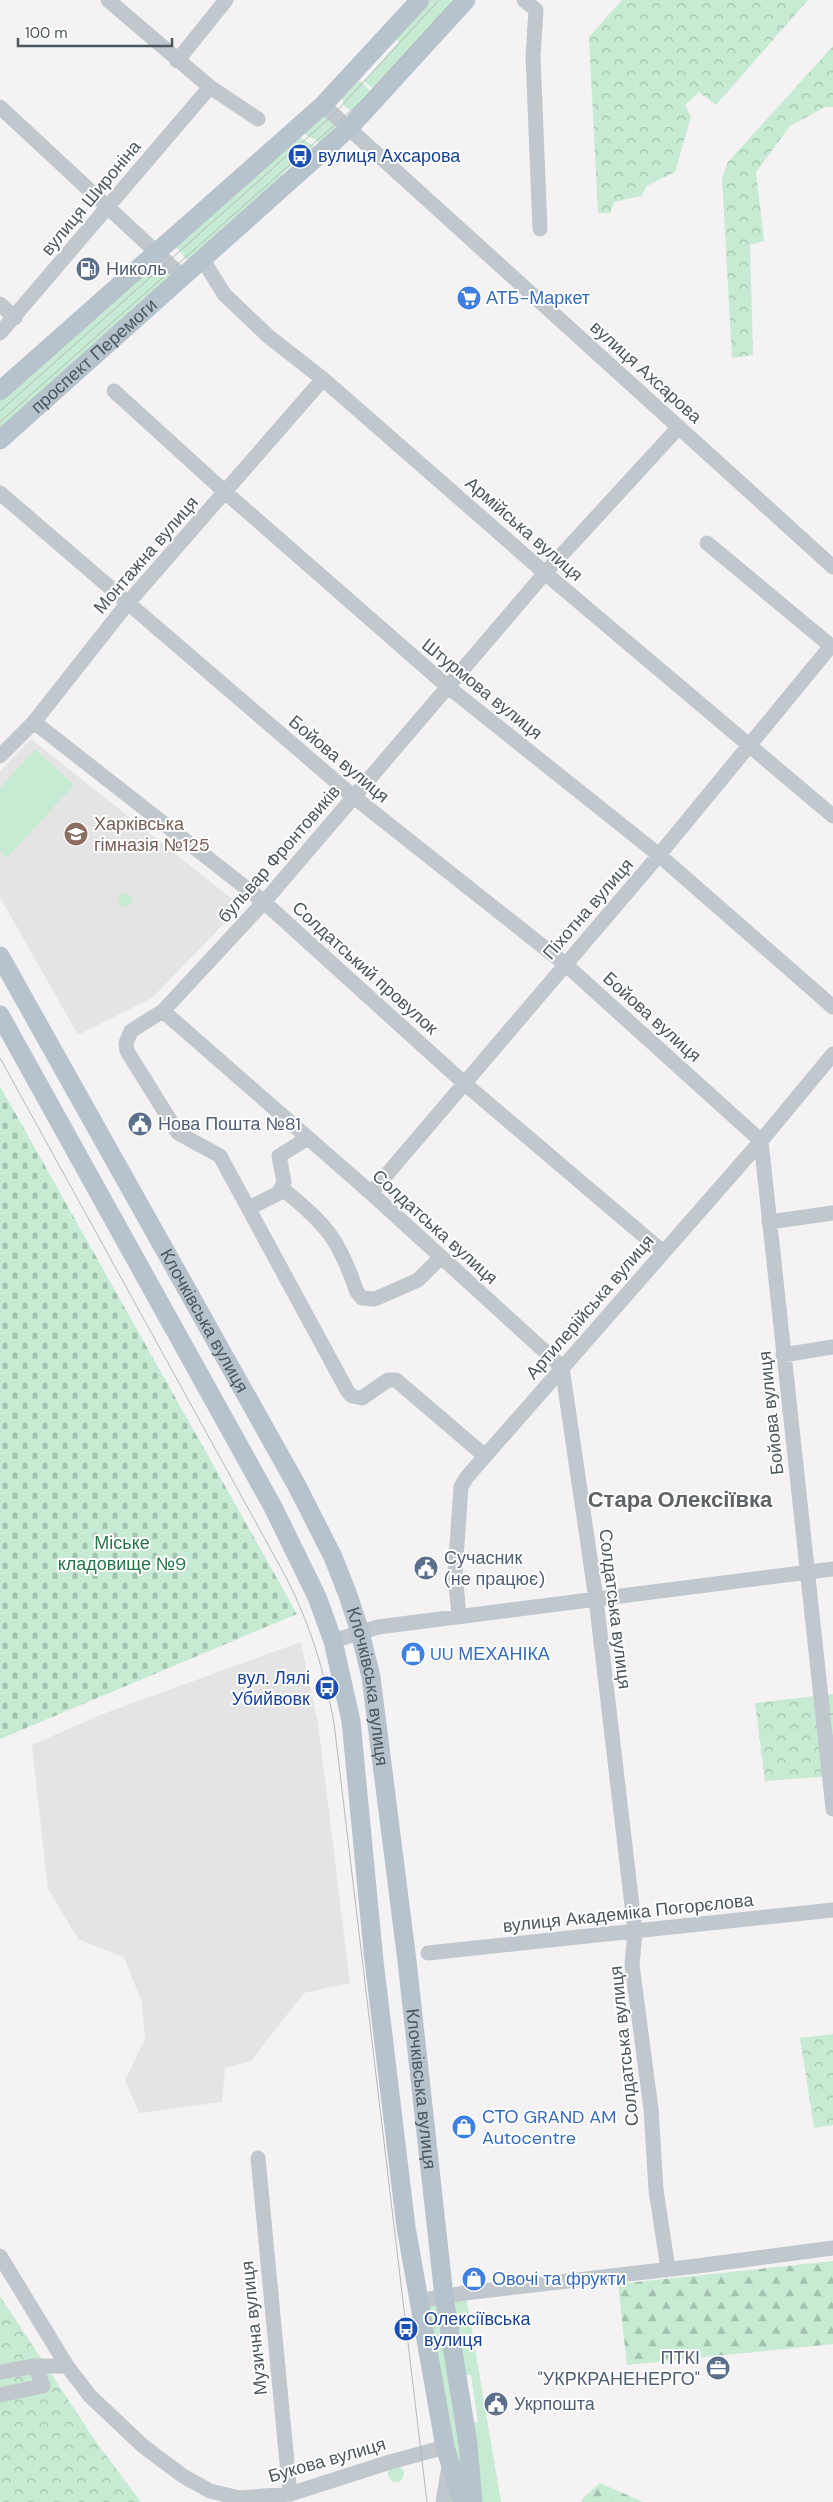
<svg xmlns="http://www.w3.org/2000/svg" width="833" height="2502" font-family="'DM Sans',sans-serif">
<style>
.education{fill:#e5e4e4}
.grass{fill:#c7ebd2;fill-rule:evenodd}
.forest{fill:url(#forest-firs)}
.cemetery{fill:url(#cemetery-stones)}
.park{fill:url(#park-crowns)}
.lines{fill:none;stroke-linecap:round;stroke-linejoin:round}
.minor{stroke:#c0c7cd;stroke-width:15}
.major{stroke:#b6c3cd;stroke-width:19}
.tram{stroke:#b5b8bb;stroke-width:1}
.labels{text-anchor:middle;stroke-width:4;stroke-linejoin:round;paint-order:stroke}
.transit-label{font-size:18px;fill:#164399;stroke:#fff;text-anchor:start}
.street-label{font-size:18px;fill:#4c575d;stroke:#fff}
.service-label{font-size:18px;fill:#4e5e75;stroke:#fff;text-anchor:start}
.shop-label{font-size:18px;fill:#366cbe;stroke:#fff;text-anchor:start}
.education-label{font-size:18px;fill:#785e54;stroke:#fff;text-anchor:start}
.park-label{font-size:18px;fill:#247747;stroke:#fff}
.district-label{font-size:22px;font-weight:bold;fill:#5f6366;stroke:#fff}
</style>
<defs>
<pattern id="forest-firs" width="22" height="20" patternUnits="userSpaceOnUse" patternTransform="scale(1.25)"><rect width="22" height="20" fill="#c7ebd2"/><path d="M5 1l3.5 6h-7zM16 11l3.5 6h-7z" fill="#a4c1ae"/></pattern>
<pattern id="cemetery-stones" width="16" height="16" patternUnits="userSpaceOnUse" patternTransform="scale(1.25)"><rect width="16" height="16" fill="#c7ebd2"/><path d="M2 7V4a2 2 0 0 1 4 0v3zM10 15v-3a2 2 0 0 1 4 0v3z" fill="#a4c1ae"/></pattern>
<pattern id="park-crowns" width="20" height="18" patternUnits="userSpaceOnUse" patternTransform="scale(1.25)"><rect width="20" height="18" fill="#c7ebd2"/><path d="M2 6a3 3 0 1 1 6 0M12 15a3 3 0 1 1 6 0" fill="none" stroke="#a4c1ae"/></pattern>
</defs>
<rect width="100%" height="100%" fill="#f4f2f3"/>
<path class="education" d="M31,739l210,167 -89,92 -74,37 -78,-138v-126z
M301,1642l17,81 32,260 -46,10 -53,68 -26,7 -3,34 -83,11 -14,-33 20,-41 -3,-36 -18,-46 -46,-18 -30,-50 -16,-144 68,-30z"/>
<path class="grass" d="M430,0h32l-84,93 -14,-12 35,-39 -4,-4z
M359,80l16,15 -22,17 -9,-6 -2,-9z
M321,116h4l12,12 -13,17 -21,-12z
M299,137l15,9 -33,29 5,6 -97,81 -13,-15z
M160,259l15,17 -175,152v-27z
M35,749l39,36 -67,73 -7,-6v-64z
M118 900a7 7 0 1 1 14 0a7 7 0 1 1-14 0Z
M465,2293l2,8 34,201h-56v-55l-27,-146zM457,2374l14,1 7,47h-13z
M388 2474a8 8 0 1 1 16 0a8 8 0 1 1-16 0Z"/>
<path class="forest" d="M833,2261v83l-206,21 -9,-81z
M600,2483l43,19h-61v-3z"/>
<path class="cemetery" d="M0,1086l297,528 -297,125z"/>
<path class="park" d="M622,0h186l-92,105 -17,-13 -14,13 6,12 -16,55 -28,14 -6,10 -27,6 -4,11h-12l-9,-176z
M833,46v61h-8l-35,19 -34,46 8,69 -14,4 3,110 -21,3 -10,-180 6,-16z
M833,1694v82l-68,5 -10,-78z
M833,2034v91l-19,3 -14,-90z
M0,2296l94,143 47,63h-141z"/>
<g class="lines">
<path class="minor" d="M108,0l102,87 48,32
M524,0l12,10 -3,46 7,173
M177,61l49,-61
M323,105l510,462
M0,107l183,170
M203,260l21,34 44,42 55,43 222,194 288,243
M0,304l15,14
M0,333l210,-246
M114,391l111,101 222,194 212,169 174,152
M0,493l354,304 211,167 196,177 72,668
M34,722l230,180 200,181 199,169
M0,756l34,-34 93,-118 196,-225
M163,1011l208,182 191,174 34,232 39,332 -3,34 19,144 5,81 12,79
M283,1189c44,37 55,48 74,103l5,6 13,1 43,-19 23,-23
M371,1193l288,-338 172,-209 -124,-103
M249,1208l30,-15 5,-11 -5,-26 29,-18
M769,1222l64,-9
M783,1355l50,-8
M485,1456l-89,-76h-8l-26,18 -10,-2 -4,-4 -128,-236 -42,-23 -51,-82 -1,-8 5,-12 32,-20 101,-109 281,-329 134,-146
M459,1616l-4,-43 6,-86 5,-9 295,-337 72,-87
M333,1641l45,-14 455,-58
M428,1953l405,-43
M258,2158l32,336
M0,2256l67,110 23,30 53,50 40,30 27,15 29,7 51,-4 100,-32 55,-15
M418,2301l47,-8 232,-27 136,-18
M0,2372l35,-6h32
M0,2395l43,-9 -8,-20
M443,2502l6,-36"/>
<g class="major">
<path d="M0,391l323,-286 97,-105"/>
<path id="s1" d="M0,440l349,-312 117,-128"/>
<path id="s2" d="M0,956l297,530 36,71 15,38 12,37 11,45 36,284 37,335 24,148 5,58"/>
<path d="M0,1015l273,492 44,90 16,44 18,80 23,240 32,266 39,220 17,55"/>
</g>
<path class="tram" d="M0,411l334,-297 105,-114
M0,422l365,-324 89,-98
M0,1058l287,521c24,48 37,92 47,144l93,779"/>
</g>
<defs>
<symbol id="bus-disc" viewBox="-11 -11 22 22"><circle r="9.5" fill="#1a4fb4" stroke="#fff"/><path d="M-5-6H5V4H4V6H2V4H-2V6H-4V4H-5ZM-3.5-4V0h7V-4ZM-3.5 1.2v1.5H-2V1.2ZM2 1.2v1.5H3.5V1.2Z" fill="#fff"/></symbol>
<symbol id="fuel-disc" viewBox="-11 -11 22 22"><circle r="9.5" fill="#5c6f8a" stroke="#fff"/><path d="M-5.5-6h7V0h2V4h1.3V-2.5L3-4.5l.8-.8L6-3V5H2.5V1h-1V6h-7ZM-4.2-4.7v3.2H.2V-4.7Z" fill="#fff"/></symbol>
<symbol id="supermarket-disc" viewBox="-11 -11 22 22"><circle r="9.5" fill="#3f7fe0" stroke="#fff"/><path d="M-6-5.5h2.5l.6 2H6L4.5 2H-2.5L-4.4-4H-6ZM-1.5 3.2a1.3 1.3 0 1 0 .1 0ZM3 3.2a1.3 1.3 0 1 0 .1 0Z" fill="#fff"/></symbol>
<symbol id="school-disc" viewBox="-11 -11 22 22"><circle r="9.5" fill="#8d6e63" stroke="#fff"/><path d="M0-5L7-2L0 1L-7-2ZM-4 1L0 2.5L4 1V4Q0 6-4 4Z" fill="#fff"/></symbol>
<symbol id="civic-disc" viewBox="-11 -11 22 22"><circle r="9.5" fill="#5c6f8a" stroke="#fff"/><path d="M-.6-6.5H3V-4.5H.6V-3L4-1V1h2V6H-6V1h2V-1L-.6-3ZM-1.2 2.5V6h2.4V2.5Z" fill="#fff"/></symbol>
<symbol id="shop-disc" viewBox="-11 -11 22 22"><circle r="9.5" fill="#3f7fe0" stroke="#fff"/><path d="M-5-2.5h2.3a2.7 3.5 0 0 1 5.4 0H5L5.5 6h-11ZM-1.5-2.5h3a1.5 2.3 0 0 0-3 0Z" fill="#fff"/></symbol>
<symbol id="office-disc" viewBox="-11 -11 22 22"><circle r="9.5" fill="#5c6f8a" stroke="#fff"/><path d="M-6-3h4V-5.5h4V-3h4V5H-6ZM-1-4.5V-3h2v-1.5ZM-6 0V1H6V0Z" fill="#fff"/></symbol>
</defs>
<g fill-rule="evenodd">
<use href="#bus-disc" x="286" y="142" width="28" height="28"/>
<use href="#fuel-disc" x="74" y="255" width="28" height="28"/>
<use href="#supermarket-disc" x="455" y="284" width="28" height="28"/>
<use href="#school-disc" x="62" y="820" width="28" height="28"/>
<use href="#civic-disc" x="126" y="1110" width="28" height="28"/>
<use href="#civic-disc" x="412" y="1554" width="28" height="28"/>
<use href="#shop-disc" x="399" y="1640" width="28" height="28"/>
<use href="#bus-disc" x="313" y="1674" width="28" height="28"/>
<use href="#shop-disc" x="450" y="2113" width="28" height="28"/>
<use href="#shop-disc" x="460" y="2265" width="28" height="28"/>
<use href="#bus-disc" x="392" y="2315" width="28" height="28"/>
<use href="#office-disc" x="704" y="2354" width="28" height="28"/>
<use href="#civic-disc" x="482" y="2390" width="28" height="28"/>
</g>
<g class="labels">
<g class="transit-label">
<text x="318" y="162">вулиця Ахсарова</text>
<text x="310" y="1684" text-anchor="end">вул. Лялі<tspan x="310" dy="21">Убийвовк</tspan></text>
<text x="424" y="2325">Олексіївська<tspan x="424" dy="21">вулиця</tspan></text>
</g>
<g class="street-label">
<text transform="translate(91 198) rotate(-50)" y="6">вулиця Широніна</text>
<text dy="6" stroke="none"><textPath href="#s1" startOffset="126">проспект Перемоги</textPath></text>
<text transform="translate(646 372) rotate(42)" y="6">вулиця Ахсарова</text>
<text transform="translate(524 529) rotate(41)" y="6">Армійська вулиця</text>
<text transform="translate(146 555) rotate(-49)" y="6">Монтажна вулиця</text>
<text transform="translate(482 689) rotate(39)" y="6">Штурмова вулиця</text>
<text transform="translate(339 759) rotate(40)" y="6">Бойова вулиця</text>
<text transform="translate(279 854) rotate(-49)" y="6">бульвар Фронтовиків</text>
<text transform="translate(588 909) rotate(-49)" y="6">Піхотна вулиця</text>
<text transform="translate(365 968) rotate(42)" y="6">Солдатський провулок</text>
<text transform="translate(652 1017) rotate(42)" y="6">Бойова вулиця</text>
<text transform="translate(435 1227) rotate(42)" y="6">Солдатська вулиця</text>
<text transform="translate(590 1307) rotate(-49)" y="6">Артилерійська вулиця</text>
<text dy="6" stroke="none"><textPath href="#s2" startOffset="418">Клочківська вулиця</textPath></text>
<text transform="translate(771 1413) rotate(-96)" y="6">Бойова вулиця</text>
<text transform="translate(615 1609) rotate(83)" y="6">Солдатська вулиця</text>
<text dy="6" stroke="none"><textPath href="#s2" startOffset="822">Клочківська вулиця</textPath></text>
<text transform="translate(628 1913) rotate(-6)" y="6">вулиця Академіка Погорєлова</text>
<text transform="translate(624 2046) rotate(-96)" y="6">Солдатська вулиця</text>
<text dy="6" stroke="none"><textPath href="#s2" startOffset="1228">Клочківська вулиця</textPath></text>
<text transform="translate(254 2328) rotate(-96)" y="6">Музична вулиця</text>
<text transform="translate(327 2460) rotate(-16)" y="6">Букова вулиця</text>
</g>
<g class="service-label">
<text x="106" y="275">Николь</text>
<text x="158" y="1130">Нова Пошта №81</text>
<text x="444" y="1564">Сучасник<tspan x="444" dy="21">(не працює)</tspan></text>
<text x="700" y="2364" text-anchor="end">ПТКІ<tspan x="700" dy="21">"УКРКРАНЕНЕРГО"</tspan></text>
<text x="514" y="2410">Укрпошта</text>
</g>
<g class="shop-label">
<text x="486" y="304">АТБ-Маркет</text>
<text x="430" y="1660">UU МЕХАНІКА</text>
<text x="482" y="2123">СТО GRAND AM<tspan x="482" dy="21">Autocentre</tspan></text>
<text x="492" y="2285">Овочі та фрукти</text>
</g>
<g class="education-label">
<text x="94" y="830">Харківська<tspan x="94" dy="21">гімназія №125</tspan></text>
</g>
<g class="park-label">
<text x="122" y="1549">Міське<tspan x="122" dy="21">кладовище №9</tspan></text>
</g>
<g class="district-label">
<text x="680" y="1507">Стара Олексіївка</text>
</g>
</g>
<path d="M18 38v8h154v-8" fill="none" stroke="#4c575d" stroke-width="2.5"/>
<text x="25" y="38" font-size="15" fill="#4c575d" stroke="#ffffff" stroke-width="4" paint-order="stroke">100 m</text>
</svg>
